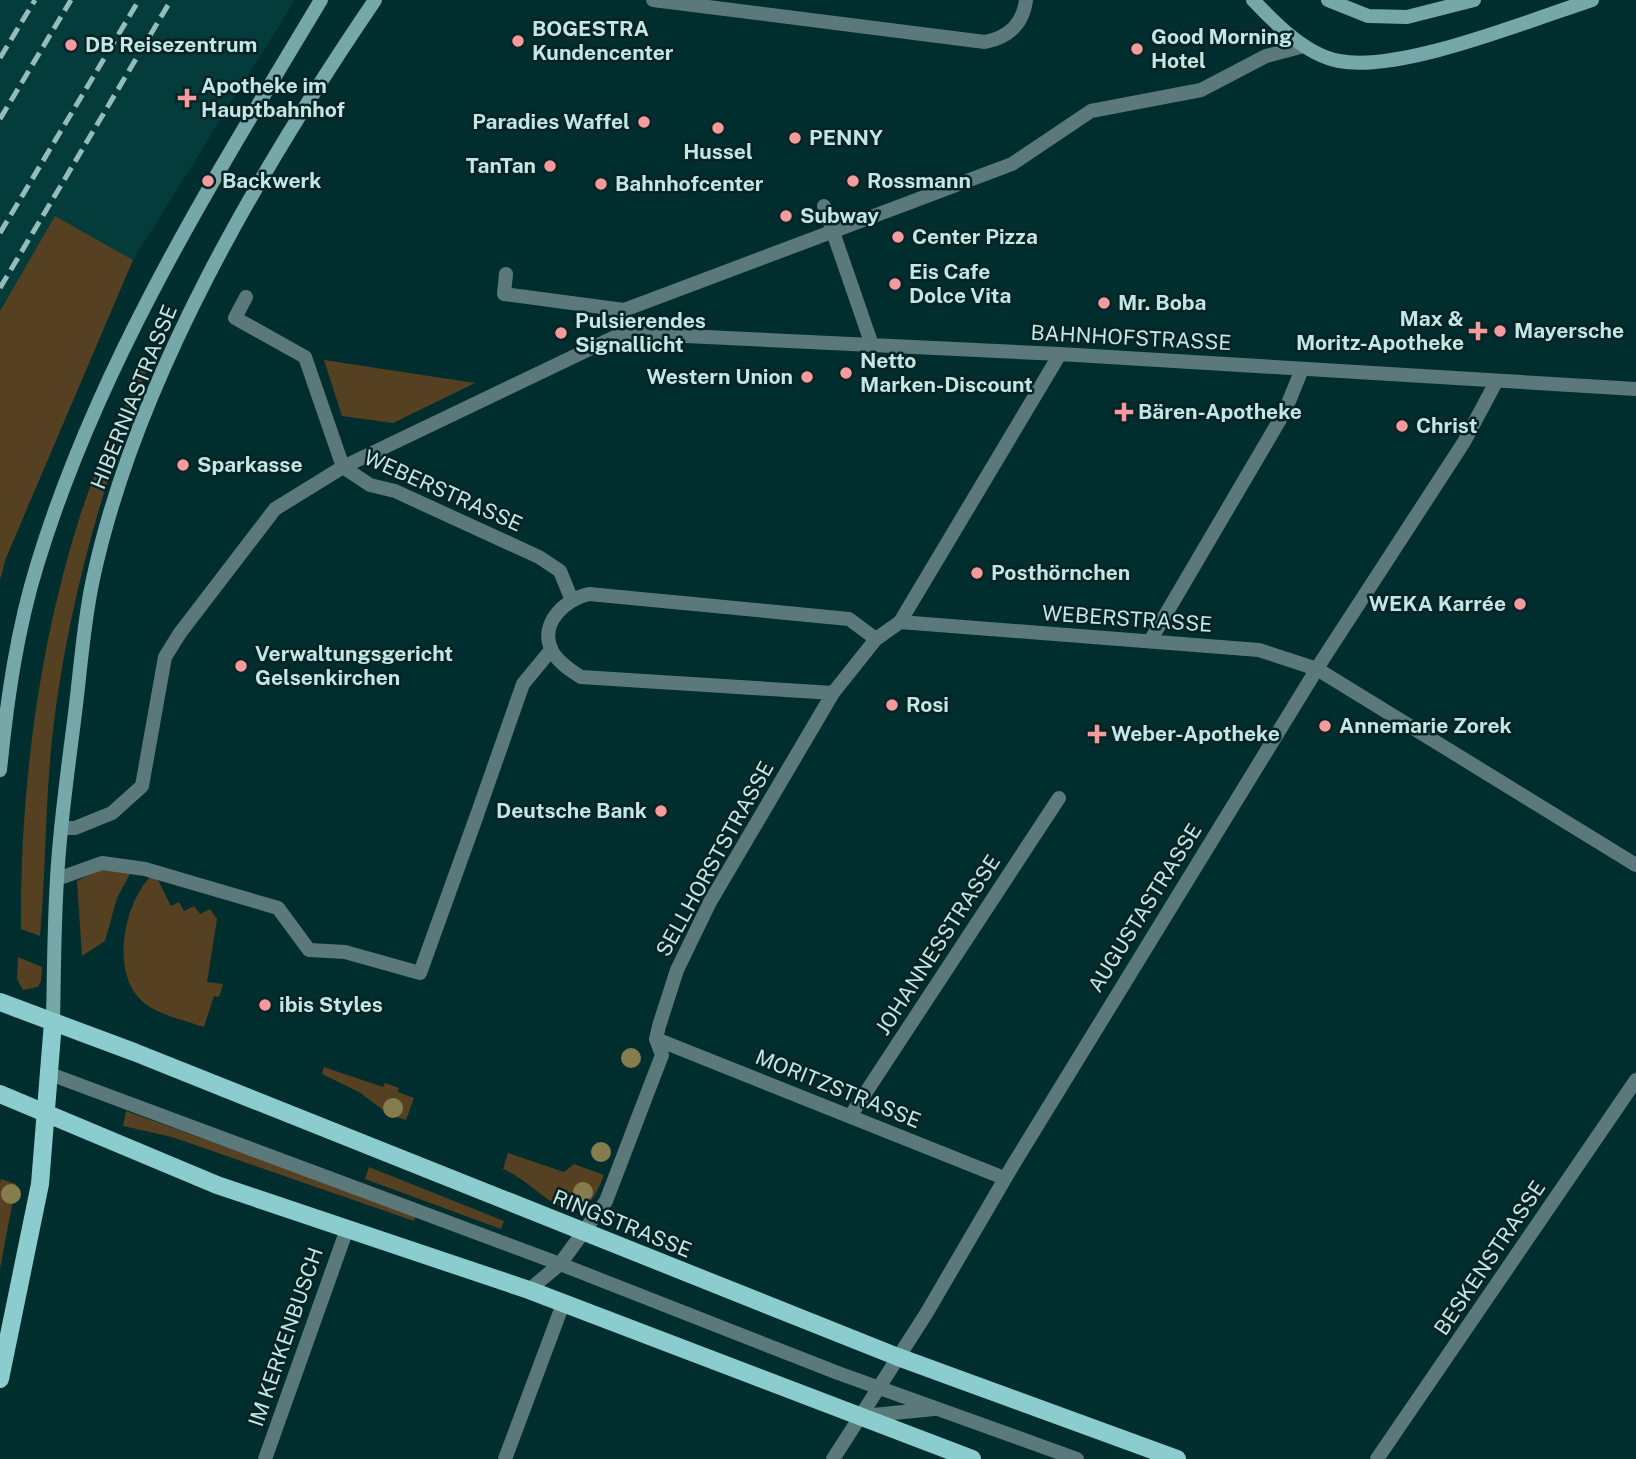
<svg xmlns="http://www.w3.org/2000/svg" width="1636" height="1459" font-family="'Public Sans',sans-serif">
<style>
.built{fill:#043c3c}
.green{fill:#554122}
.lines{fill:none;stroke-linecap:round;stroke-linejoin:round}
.lane{stroke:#5b797a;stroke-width:14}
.street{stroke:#5b797a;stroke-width:14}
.secondary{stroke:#76a8a9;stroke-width:14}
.primary{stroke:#8bccce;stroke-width:18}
.rail{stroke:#94bcbc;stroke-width:5;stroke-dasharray:14 7;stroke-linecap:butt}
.tree{fill:#857d4e}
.poi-dot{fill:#f59b9e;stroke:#092223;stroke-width:2.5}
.labels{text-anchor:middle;stroke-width:5;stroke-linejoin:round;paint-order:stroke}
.poi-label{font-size:21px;font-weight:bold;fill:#c1e7e7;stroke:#092223;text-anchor:start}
.street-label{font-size:21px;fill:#c1e7e7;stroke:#092223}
</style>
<rect width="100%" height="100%" fill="#002e2f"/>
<path class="built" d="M0,0h295l-162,260 -78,-44 -55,95z"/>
<path class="green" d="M55,216l78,44 -127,298 -6,22v-269z
M324,360l151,23 -82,40 -51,-7z
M147,369c-46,118 -81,243 -95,370 -7,66 -6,131 -12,197l-19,-7c-1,-138 17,-281 59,-413 16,-50 40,-98 61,-146z
M113,869l18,3 -14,26 -12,43 -23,15 -5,-75 22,-11z
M150,877l7,1 14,28 8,-4 5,9 10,-5 6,8 10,-5 7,10 -10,63 16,2 -4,13 -5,-1 -10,31c-20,-7 -51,-13 -65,-29 -28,-29 -14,-95 11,-121z
M18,957l24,10 -1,14 -3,6 -15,3 -6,-11z
M324,1067l59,20 2,-4 14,5 -1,4 16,6 -8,22 -16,-5 -31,-23 -37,-18z
M126,1111l290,104 -2,6 -242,-84 -49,-11z
M508,1153l56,19 10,-8 30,11c-27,74 -60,11 -101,-6z
M369,1167l135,54 -3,8 -136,-50z
M1,1179l15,5 -16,85v-85z"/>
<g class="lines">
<path class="lane" d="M653,0l332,42c24,-5 38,-18 41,-42
M61,828h14l37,-15 30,-27 23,-129 15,-24
M57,879l45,-16 43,6 133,39 31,42 36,2 75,21 57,-158
M50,1074l510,190 278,109 239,86
M863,1416l71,-7"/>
<path class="street" d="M824,206l48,139
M506,274l-2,20 120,16 -1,23
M246,297l-11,21 70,39 38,110
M624,310l388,-146 79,-53 110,-21 65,-34 38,-10
M343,467l27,18 25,6 144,66 21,14 11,27
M900,622l160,-268
M180,633l95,-124 68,-42 280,-134 437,21 576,35
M1150,641l135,-230 17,-42
M833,693l-252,-16c-11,-7 -23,-15 -29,-26 -14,-28 14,-52 37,-57l260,25 27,20
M477,815l46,-131 28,-34
M656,1039l348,139
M851,1115l208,-317
M529,1290l31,-26 46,-63 56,-146 -6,-16 3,-13 18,-56 33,-68 123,-209 43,-54 24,-17 359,28 58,19 319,196
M265,1459l82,-230
M505,1459l58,-155
M833,1459l93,-145 87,-149 310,-506 141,-217 32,-60
M1377,1459l259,-379"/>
<path class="secondary" d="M1253,0c23,24 53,55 86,61 62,12 190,-41 253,-61
M1328,0l40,16 39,1 67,-17
M0,770c7,-70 17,-141 38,-208 62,-202 175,-382 283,-562
M53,1022c1,-48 1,-95 4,-143 3,-58 12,-116 19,-174 5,-42 8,-85 17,-126 43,-200 167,-410 282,-579"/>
<path class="primary" d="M0,1002l134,50 764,305 279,102
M0,1094l217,91 312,105 443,169
M0,1379l40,-195 13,-162"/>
<path class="rail" d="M0,58l35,-58
M0,119l71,-119
M0,233l139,-233
M0,288l171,-288"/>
</g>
<g class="tree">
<circle cx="631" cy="1058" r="10"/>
<circle cx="393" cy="1108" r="10"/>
<circle cx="601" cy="1152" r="10"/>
<circle cx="583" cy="1192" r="10"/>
<circle cx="11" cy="1194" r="10"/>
</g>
<g class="poi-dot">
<circle cx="518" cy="41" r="7"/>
<circle cx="71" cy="45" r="7"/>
<circle cx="1137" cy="49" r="7"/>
<path d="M183.5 87.5h7v7h7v7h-7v7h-7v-7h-7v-7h7z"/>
<circle cx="644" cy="122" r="7"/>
<circle cx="718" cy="128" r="7"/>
<circle cx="795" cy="138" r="7"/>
<circle cx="550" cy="166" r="7"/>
<circle cx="208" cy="181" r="7"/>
<circle cx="853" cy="181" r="7"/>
<circle cx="601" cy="184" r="7"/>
<circle cx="786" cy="216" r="7"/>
<circle cx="898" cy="237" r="7"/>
<circle cx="895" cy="284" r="7"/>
<circle cx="1104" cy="303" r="7"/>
<path d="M1474.5 320.5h7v7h7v7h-7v7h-7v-7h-7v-7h7z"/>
<circle cx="1500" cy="331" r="7"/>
<circle cx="561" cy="333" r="7"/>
<circle cx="846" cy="373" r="7"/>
<circle cx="807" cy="377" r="7"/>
<path d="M1120.5 401.5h7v7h7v7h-7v7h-7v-7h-7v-7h7z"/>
<circle cx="1402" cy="426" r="7"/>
<circle cx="183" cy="465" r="7"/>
<circle cx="977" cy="573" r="7"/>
<circle cx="1520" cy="604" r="7"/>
<circle cx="241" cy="666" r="7"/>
<circle cx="892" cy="705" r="7"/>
<circle cx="1325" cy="726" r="7"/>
<path d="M1093.5 723.5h7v7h7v7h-7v7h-7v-7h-7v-7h7z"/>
<circle cx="661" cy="811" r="7"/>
<circle cx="265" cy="1005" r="7"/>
</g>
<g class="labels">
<g class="poi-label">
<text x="532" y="36">BOGESTRA<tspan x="532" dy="24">Kundencenter</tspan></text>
<text x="1151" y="44">Good Morning<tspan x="1151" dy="24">Hotel</tspan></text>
<text x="85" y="52">DB Reisezentrum</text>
<text x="201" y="93">Apotheke im<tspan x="201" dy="24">Hauptbahnhof</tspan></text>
<text x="630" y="129" text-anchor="end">Paradies Waffel</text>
<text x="809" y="145">PENNY</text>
<text x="718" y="159" text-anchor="middle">Hussel</text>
<text x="536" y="173" text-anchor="end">TanTan</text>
<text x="222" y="188">Backwerk</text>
<text x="867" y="188">Rossmann</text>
<text x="615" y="191">Bahnhofcenter</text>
<text x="800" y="223">Subway</text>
<text x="912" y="244">Center Pizza</text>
<text x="909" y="279">Eis Cafe<tspan x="909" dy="24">Dolce Vita</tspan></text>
<text x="1118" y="310">Mr. Boba</text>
<text x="1464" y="326" text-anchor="end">Max &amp;<tspan x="1464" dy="24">Moritz-Apotheke</tspan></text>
<text x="575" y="328">Pulsierendes<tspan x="575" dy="24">Signallicht</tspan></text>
<text x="1514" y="338">Mayersche</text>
<text x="860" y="368">Netto<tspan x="860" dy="24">Marken-Discount</tspan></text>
<text x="793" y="384" text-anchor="end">Western Union</text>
<text x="1138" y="419">Bären-Apotheke</text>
<text x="1416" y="433">Christ</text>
<text x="197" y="472">Sparkasse</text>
<text x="991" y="580">Posthörnchen</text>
<text x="1506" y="611" text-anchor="end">WEKA Karrée</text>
<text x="255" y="661">Verwaltungsgericht<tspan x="255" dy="24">Gelsenkirchen</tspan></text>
<text x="906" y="712">Rosi</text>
<text x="1339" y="733">Annemarie Zorek</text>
<text x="1111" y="741">Weber-Apotheke</text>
<text x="647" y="818" text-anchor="end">Deutsche Bank</text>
<text x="279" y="1012">ibis Styles</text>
</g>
<g class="street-label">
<text transform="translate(1131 338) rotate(3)" y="7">BAHNHOFSTRASSE</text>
<text transform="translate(134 397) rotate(-68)" y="7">HIBERNIASTRASSE</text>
<text transform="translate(443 491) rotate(24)" y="7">WEBERSTRASSE</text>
<text transform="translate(1127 619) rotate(4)" y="7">WEBERSTRASSE</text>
<text transform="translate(715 859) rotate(-61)" y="7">SELLHORSTSTRASSE</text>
<text transform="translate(1145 908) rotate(-58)" y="7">AUGUSTASTRASSE</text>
<text transform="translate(938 945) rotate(-57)" y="7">JOHANNESSTRASSE</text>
<text transform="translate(838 1089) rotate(22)" y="7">MORITZSTRASSE</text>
<text transform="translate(622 1224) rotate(22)" y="7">RINGSTRASSE</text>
<text transform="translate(1490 1258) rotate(-56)" y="7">BESKENSTRASSE</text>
<text transform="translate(286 1337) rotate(-71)" y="7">IM KERKENBUSCH</text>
</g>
</g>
</svg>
